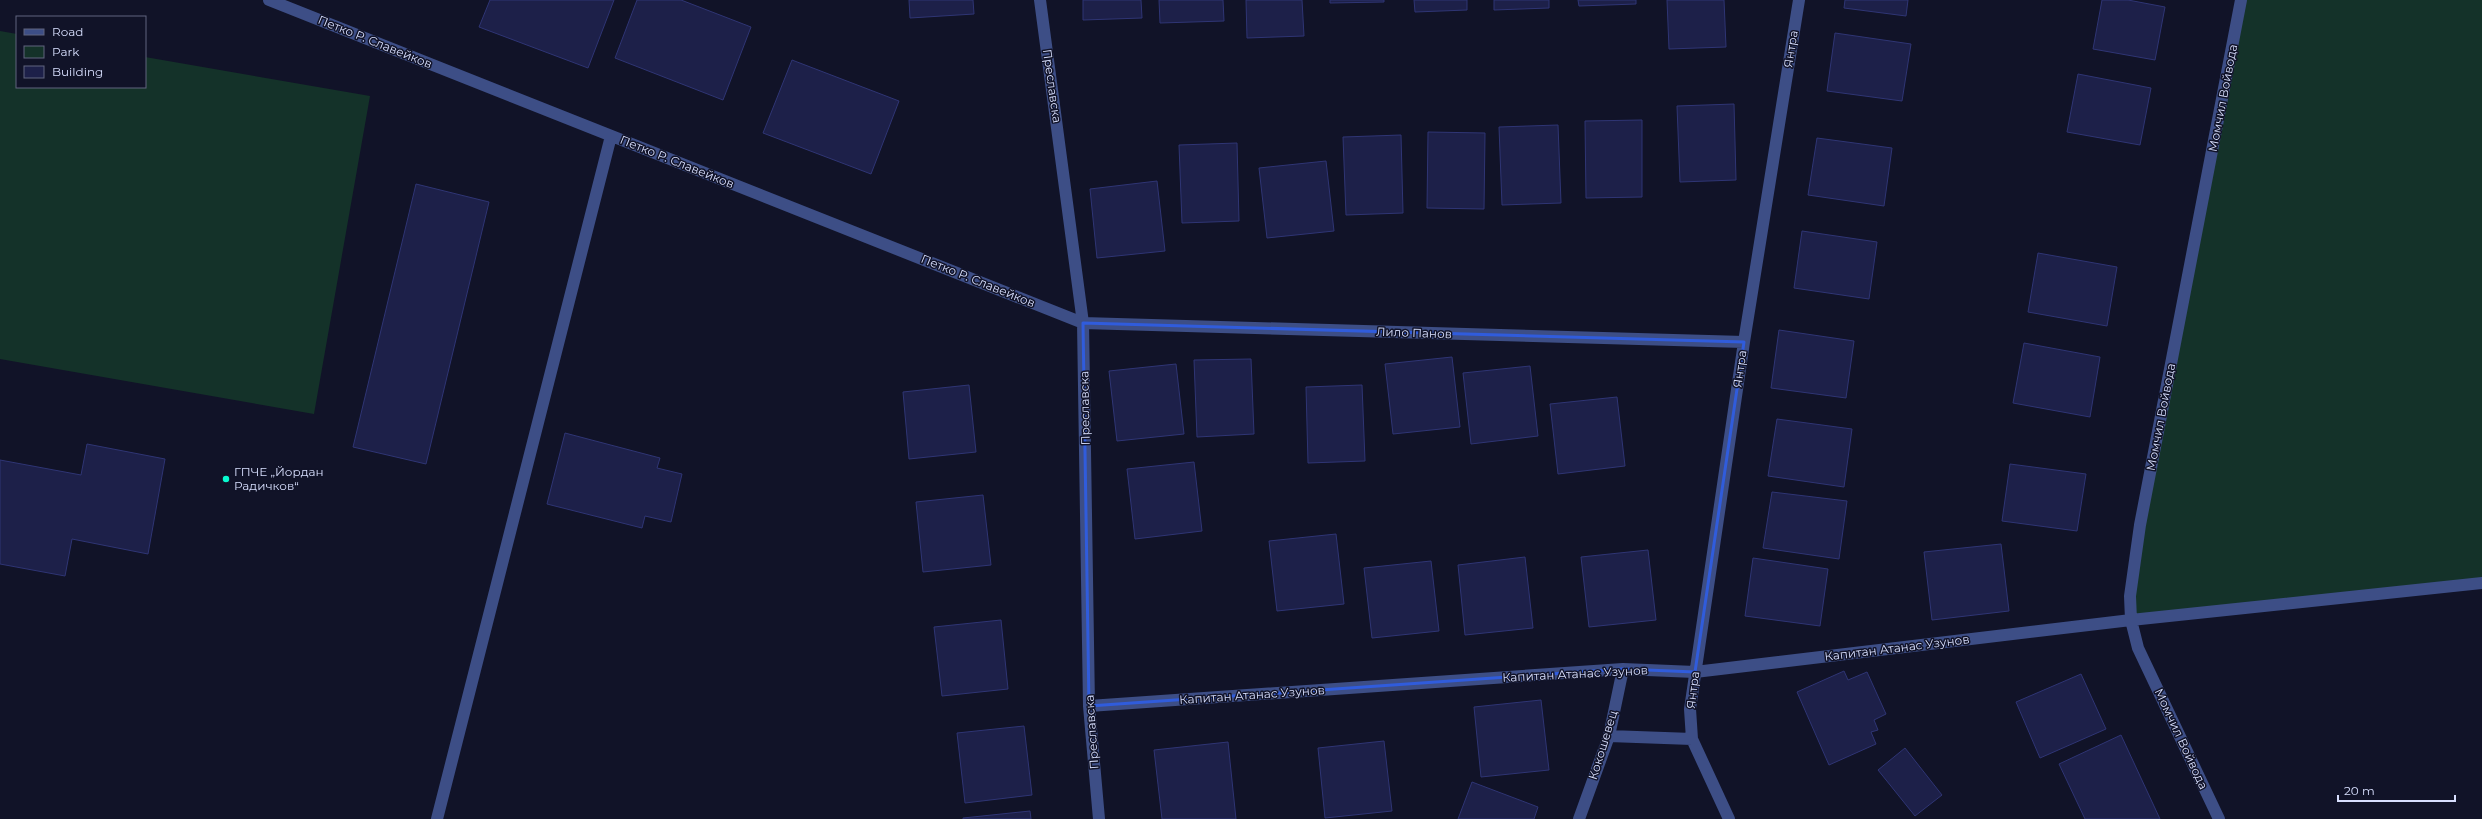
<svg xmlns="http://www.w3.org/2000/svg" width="2482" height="819" font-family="Montserrat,sans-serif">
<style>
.green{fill:#143229}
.building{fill:#1d2049;stroke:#2f3574}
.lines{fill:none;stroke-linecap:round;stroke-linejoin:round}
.minor{stroke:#3d4e86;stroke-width:12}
.marked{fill:none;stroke:#305cdc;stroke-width:3;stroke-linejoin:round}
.poi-dot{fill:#08fbd0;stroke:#111328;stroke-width:1.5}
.labels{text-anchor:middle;stroke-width:3;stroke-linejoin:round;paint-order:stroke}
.street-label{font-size:12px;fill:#d8dffe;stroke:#111328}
.poi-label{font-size:12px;fill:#d8dffe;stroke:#111328;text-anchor:start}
</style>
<rect width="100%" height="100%" fill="#111328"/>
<path class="green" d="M2241,0h241v583l-351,37 -1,-24z
M0,31l17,3v53h128v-30l225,39 -56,318 -314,-55z"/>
<path class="building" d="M490,0h124l-26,68 -109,-41z
M637,0h44l70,27 -28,73 -108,-42z
M909,0h64l1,14 -64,4z
M1083,0h58l1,18 -59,2z
M1159,0h64l1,21 -64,2z
M1246,0h56l2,36 -57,2z
M1330,0h54v2l-54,1z
M1414,0h53v10l-52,2z
M1494,0h55v8l-55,2z
M1578,0h58v4l-57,2z
M1667,0h57l2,47 -57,2z
M1845,0h63l-2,16 -62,-8z
M2102,0h26l37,7 -10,53 -62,-11z
M1835,33l76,11 -9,57 -75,-10z
M792,60l107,41 -28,73 -108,-41z
M2078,74l73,14 -11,57 -73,-13z
M1734,104l2,76 -56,2 -3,-76z
M1642,120v77l-56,1 -1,-77z
M1558,125l3,78 -59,2 -3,-78z
M1428,132l57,1 -1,76 -57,-1z
M1401,135l2,78 -57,2 -3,-78z
M1817,138l75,10 -8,58 -76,-11z
M1237,143l2,78 -57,2 -3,-78z
M1326,161l8,70 -67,7 -8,-70z
M1157,181l8,70 -68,7 -7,-69z
M416,184l73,18 -63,262 -73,-17z
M1802,231l75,11 -8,57 -75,-11z
M2038,253l79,14 -10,59 -79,-14z
M1779,330l75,11 -8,57 -75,-10z
M2024,343l76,14 -10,60 -77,-14z
M1452,357l8,70 -67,7 -8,-70z
M1251,359l3,75 -57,3 -3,-77z
M1176,364l8,70 -67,7 -8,-70z
M1530,366l8,70 -67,8 -8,-71z
M969,385l7,67 -67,7 -6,-67z
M1362,385l3,76 -57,2 -2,-76z
M1617,397l8,69 -67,8 -8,-70z
M1777,419l75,10 -8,58 -76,-11z
M565,433l95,25 -3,10 25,6 -11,48 -26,-6 -3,12 -95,-24z
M87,444l78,15 -17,95 -76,-15 -7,37 -65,-12v-104l81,15z
M1194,462l8,69 -67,8 -8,-70z
M2010,464l76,10 -9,57 -75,-10z
M1772,492l75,9 -8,58 -76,-11z
M983,495l8,70 -68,7 -7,-70z
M1336,534l8,70 -67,7 -8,-70z
M2001,544l8,67 -77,9 -8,-68z
M1648,550l8,70 -67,7 -8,-70z
M1525,557l8,71 -68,7 -7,-70z
M1753,558l75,11 -8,57 -75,-10z
M1431,561l8,70 -67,7 -8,-70z
M1001,620l7,69 -66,7 -8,-69z
M1844,671l4,9 19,-8 19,42 -12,6 4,10 -7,2 5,12 -47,21 -32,-73z
M2081,674l25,55 -66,29 -24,-56z
M1541,700l8,70 -68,7 -7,-70z
M1024,726l8,69 -67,8 -8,-70z
M2121,735l39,84h-75l-26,-55z
M1384,741l8,70 -67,7 -7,-70z
M1228,742l8,77h-74l-8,-69z
M1905,748l37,47 -27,21 -37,-46z
M1472,782l66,25 -4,12h-76z
M1030,811l1,8h-68v-1z"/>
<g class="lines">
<path class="minor" d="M269,0l814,323 661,19
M1040,0l43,323 6,383 10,113
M1089,706l534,-37 72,3 436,-52 351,-37
M1609,736l83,3
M437,819l174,-683
M1579,819l30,-83 14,-67
M1729,819l-37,-80 -2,-30 54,-367 55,-342
M2219,819l-81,-171 -7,-28 -1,-24 10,-71 101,-525"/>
</g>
<path class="marked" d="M1083,323l661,19 -49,330 -72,-3 -534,37z"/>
<circle class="poi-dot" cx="226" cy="479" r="4"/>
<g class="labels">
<g class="street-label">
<text transform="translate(375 42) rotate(22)" y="4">Петко Р. Славейков</text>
<text transform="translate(1791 49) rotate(-81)" y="4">Янтра</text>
<text transform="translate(1052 86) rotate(82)" y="4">Преславска</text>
<text transform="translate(2223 98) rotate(-79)" y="4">Момчил Войвода</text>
<text transform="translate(677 162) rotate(22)" y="4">Петко Р. Славейков</text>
<text transform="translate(978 281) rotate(22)" y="4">Петко Р. Славейков</text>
<text transform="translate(1414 333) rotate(2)" y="4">Лило Панов</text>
<text transform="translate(1740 369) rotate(-82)" y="4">Янтра</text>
<text transform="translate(1085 408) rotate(-91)" y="4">Преславска</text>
<text transform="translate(2161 417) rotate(-79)" y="4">Момчил Войвода</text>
<text transform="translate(1897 648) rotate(-7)" y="4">Капитан Атанас Узунов</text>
<text transform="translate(1575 674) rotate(-3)" y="4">Капитан Атанас Узунов</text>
<text transform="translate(1693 690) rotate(-83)" y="4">Янтра</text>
<text transform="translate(1252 695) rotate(-4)" y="4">Капитан Атанас Узунов</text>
<text transform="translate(1092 732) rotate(-94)" y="4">Преславска</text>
<text transform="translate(2181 739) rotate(65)" y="4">Момчил Войвода</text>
<text transform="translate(1603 745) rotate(-73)" y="4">Кокошевец</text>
</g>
<g class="poi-label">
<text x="234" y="476">ГПЧЕ „Йордан<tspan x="234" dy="14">Радичков“</tspan></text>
</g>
</g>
<rect x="16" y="16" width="130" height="72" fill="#111328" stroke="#61657e"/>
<rect x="24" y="29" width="20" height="6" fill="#3d4e86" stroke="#61657e"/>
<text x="52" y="36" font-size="12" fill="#d8dffe">Road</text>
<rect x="24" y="46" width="20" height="12" fill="#143229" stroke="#61657e"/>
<text x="52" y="56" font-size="12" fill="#d8dffe">Park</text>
<rect x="24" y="66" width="20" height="12" fill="#1d2049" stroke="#61657e"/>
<text x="52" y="76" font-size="12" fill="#d8dffe">Building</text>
<path d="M2338 795v6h117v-6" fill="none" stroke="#d8dffe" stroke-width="2"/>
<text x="2344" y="795" font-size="12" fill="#d8dffe" stroke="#111328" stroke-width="3" paint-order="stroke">20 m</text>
</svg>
